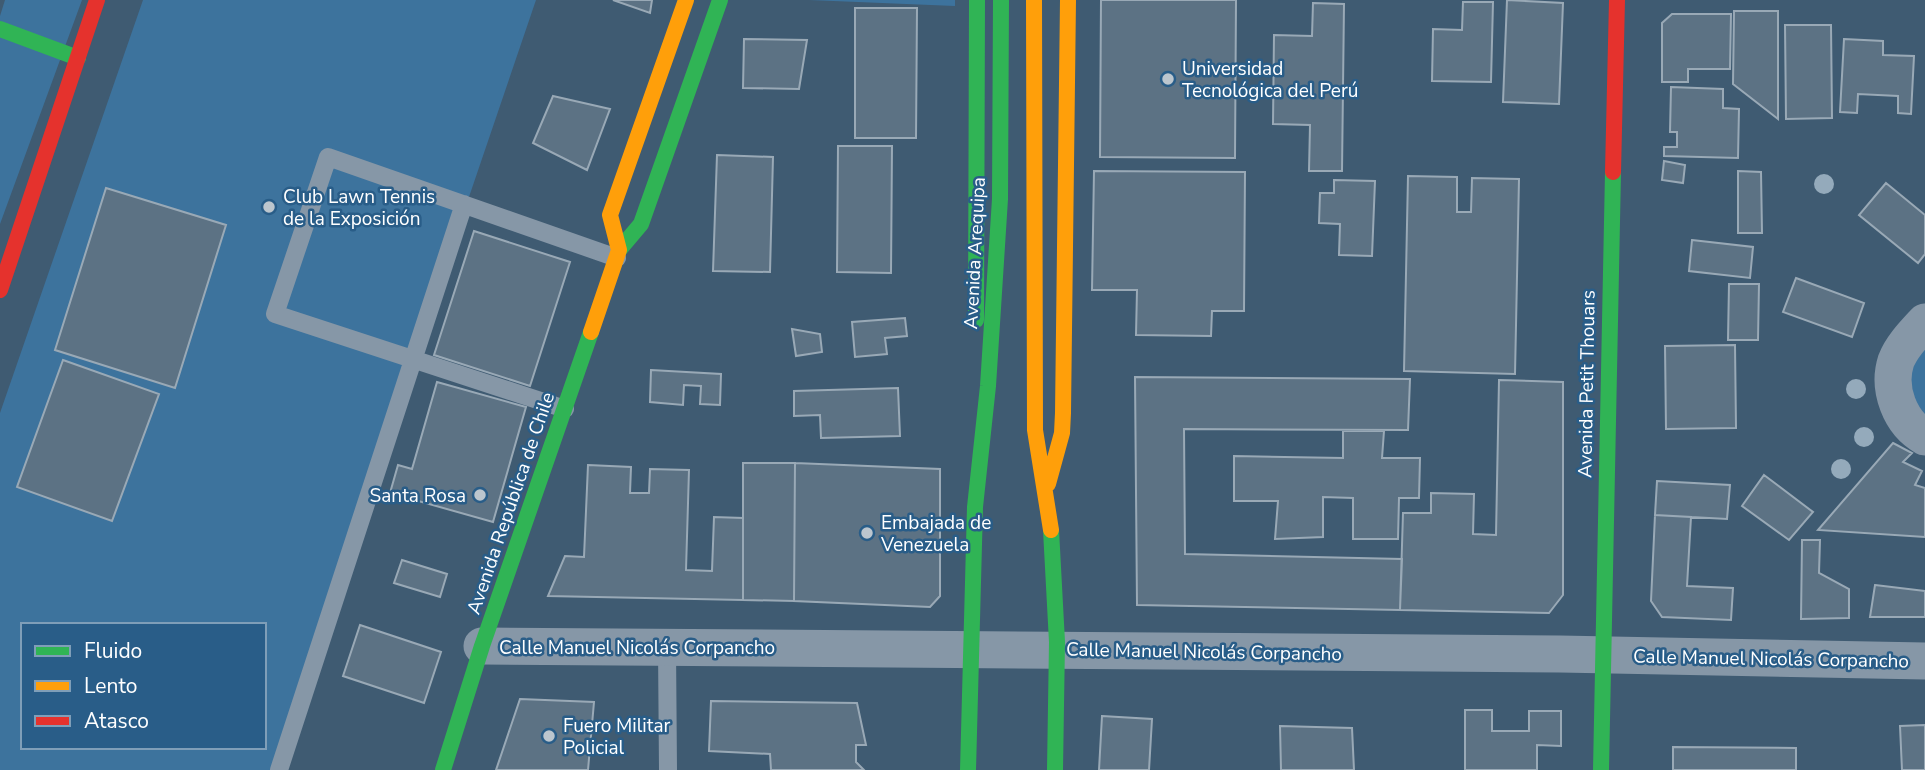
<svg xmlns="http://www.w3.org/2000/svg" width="1925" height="770" font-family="'Nunito Sans',sans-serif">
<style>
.green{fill:#3d739d;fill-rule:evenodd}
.building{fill:#5c7284;stroke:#99a9b6;stroke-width:2}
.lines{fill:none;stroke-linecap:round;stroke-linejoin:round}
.lane{stroke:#8697a7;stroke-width:18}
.street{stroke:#8697a7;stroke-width:37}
.fast{stroke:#30b455;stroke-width:16}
.slow{stroke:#ff9f0a;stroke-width:16}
.jam{stroke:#e5322d;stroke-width:16}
.tree{fill:#94aabb}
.poi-dot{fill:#bcc6ce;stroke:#295d88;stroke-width:2.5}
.labels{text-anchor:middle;stroke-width:5;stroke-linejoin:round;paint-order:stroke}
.poi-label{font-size:19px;fill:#fff;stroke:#295d88;text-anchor:start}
.street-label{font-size:19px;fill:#fff;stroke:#295d88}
</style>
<rect width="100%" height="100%" fill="#3f5b72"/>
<path class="green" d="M5,0h77l-82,224v-208z
M143,0h393l-262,770h-274v-357zM23,625h241v122h-241z
M809,0h146v6z
M1925,344v77c-22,-33 -21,-44 0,-77z"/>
<path class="building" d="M613,0h39l-2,13z
M1101,0h135l-1,158 -135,-1z
M1507,0l56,3 -4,101 -56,-2z
M1463,2h30l-2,80 -59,-1 1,-52 29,1z
M1313,3l31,1 -2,167h-33l1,-46 -37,-1 1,-89 38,1z
M855,8h62l-1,130h-61z
M1734,11h44v108l-45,-35z
M1672,14h59l-1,55h-42v13h-26v-59z
M1785,25h46l1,93 -46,1z
M744,39l63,1 -8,49 -56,-1z
M1844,39l39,2v14l31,1 -3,58 -13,-1v-17l-40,-2 -1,19 -17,-1z
M1671,87l52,2v19l16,1 -1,49 -74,-2v-9h13v-15h-7z
M553,96l57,13 -23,61 -54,-27z
M838,146h54l-1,127 -54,-1z
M717,155l56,2 -3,115 -57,-1z
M1664,161l21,4 -2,18 -21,-3z
M1094,171l151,1 -1,139h-32l-1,25 -75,-1 1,-45h-45z
M1738,171l23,1 1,61h-24z
M1408,176l49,1v35h14l1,-34 47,1 -4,195 -111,-3z
M1334,180l41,1 -3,75 -33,-1 1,-31 -21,-1 1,-30h14z
M1886,183l39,32v39l-7,9 -59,-48z
M106,188l120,37 -51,163 -120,-38z
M474,231l96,31 -40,124 -96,-31z
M1692,240l61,7 -3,31 -61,-7z
M1796,278l68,25 -12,34 -69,-25z
M1729,284h30l-1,56h-30z
M905,318l2,18 -22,2 2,16 -32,3 -3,-35z
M792,329l28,5 2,18 -26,4z
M1735,345l1,83 -70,1 -1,-83z
M63,360l96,34 -47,127 -95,-34z
M651,370l70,4 -1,31 -20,-1 1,-18 -17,-1 -1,20 -33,-3z
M1135,377l275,2 -2,51 -224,-1 1,125 217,5 -2,51 -263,-5z
M1499,380l64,2v213l-14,18 -149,-3 3,-97h28v-20l43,1 -1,40 23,1z
M437,382l89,25 -33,115 -103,-29 8,-28 14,4z
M898,388l2,48 -79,2 -1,-23 -26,1v-25z
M1343,431h41l-2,27h38l-1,40h-20l-1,41h-45v-41l-30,-1v40l-48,2 3,-38h-44v-45l109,2z
M1893,443l19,10 -9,9 19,9 -7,14 10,3v49l-107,-7z
M743,463h52l-1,138 -51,-1z
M795,463l145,6v127l-10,11 -136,-6z
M588,465l43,2 -1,26h19l1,-24 39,1 -3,100 26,1 2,-54 29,1v82l-195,-4 17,-40 19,1z
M1764,475l49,37 -24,28 -47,-34z
M1657,481l73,4 -3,34 -72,-4z
M1655,515l36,2 -4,69 46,2 -2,32 -69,-3 -11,-16z
M1802,540h18l-1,33 30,16v29l-48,1z
M402,560l45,14 -7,23 -46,-14z
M1875,585l50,6v26h-55z
M360,625l81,27 -17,51 -81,-27z
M520,699l74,3 -6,68h-92z
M711,701l146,2 9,42h-10v17l8,8h-93l-1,-16 -61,-3z
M1465,710h27v21h37v-20h32v35l-24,-1v25h-72z
M1102,716l50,3 -3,51h-50z
M1925,725v45h-23l-2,-44z
M1280,726l72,2 2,42h-73z
M1673,747l123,1v22h-123z"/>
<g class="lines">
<path class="lane" d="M565,409l-290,-95 53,-157 289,101
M667,647l1,123
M279,770l185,-566"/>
<path class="street" d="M1925,322c-11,12 -23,24 -29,39 -9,28 4,62 29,76
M482,646l1078,8 365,7"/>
<path class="fast" d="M0,29l78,29
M619,250l22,-26 79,-224
M976,320l1,-320
M1051,530l6,112 -2,128
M443,770l39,-124 109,-314
M968,770l7,-263 13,-121 12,-187 1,-199
M1601,770l12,-598"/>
<path class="slow" d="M1034,0l1,430 16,100
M591,332l28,-82 -9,-35 76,-215
M1048,484l14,-51 1,-20 5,-413"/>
<path class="jam" d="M1613,172l4,-172
M0,290l97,-290"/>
</g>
<g class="tree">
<circle cx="1824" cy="184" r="10"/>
<circle cx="1856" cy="389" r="10"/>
<circle cx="1864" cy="437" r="10"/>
<circle cx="1841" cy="469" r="10"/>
</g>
<g class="poi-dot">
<circle cx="1168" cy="79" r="7"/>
<circle cx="269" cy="207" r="7"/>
<circle cx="480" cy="495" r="7"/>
<circle cx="867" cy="533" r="7"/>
<circle cx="549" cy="736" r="7"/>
</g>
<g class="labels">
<g class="poi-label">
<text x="1182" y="75">Universidad<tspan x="1182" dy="22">Tecnológica del Perú</tspan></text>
<text x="283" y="203">Club Lawn Tennis<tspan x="283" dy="22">de la Exposición</tspan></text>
<text x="466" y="502" text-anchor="end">Santa Rosa</text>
<text x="881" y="529">Embajada de<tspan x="881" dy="22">Venezuela</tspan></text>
<text x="563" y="732">Fuero Militar<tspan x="563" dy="22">Policial</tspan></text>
</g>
<g class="street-label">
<text transform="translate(974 253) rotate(-87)" y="7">Avenida Arequipa</text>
<text transform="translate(1586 384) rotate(-89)" y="7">Avenida Petit Thouars</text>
<text transform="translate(510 503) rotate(-71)" y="7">Avenida República de Chile</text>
<text x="637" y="654">Calle Manuel Nicolás Corpancho</text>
<text transform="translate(1204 651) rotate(1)" y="7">Calle Manuel Nicolás Corpancho</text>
<text transform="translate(1771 658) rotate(1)" y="7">Calle Manuel Nicolás Corpancho</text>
</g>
</g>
<rect x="21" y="623" width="245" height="126" fill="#295d88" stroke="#7f9eb8" stroke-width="2"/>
<rect x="35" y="646" width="35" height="10" fill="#30b455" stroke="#7f9eb8" stroke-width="2"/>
<text x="84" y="658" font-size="21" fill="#ffffff">Fluido</text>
<rect x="35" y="681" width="35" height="10" fill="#ff9f0a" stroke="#7f9eb8" stroke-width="2"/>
<text x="84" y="693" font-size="21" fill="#ffffff">Lento</text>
<rect x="35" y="716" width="35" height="10" fill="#e5322d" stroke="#7f9eb8" stroke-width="2"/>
<text x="84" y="728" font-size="21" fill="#ffffff">Atasco</text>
</svg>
